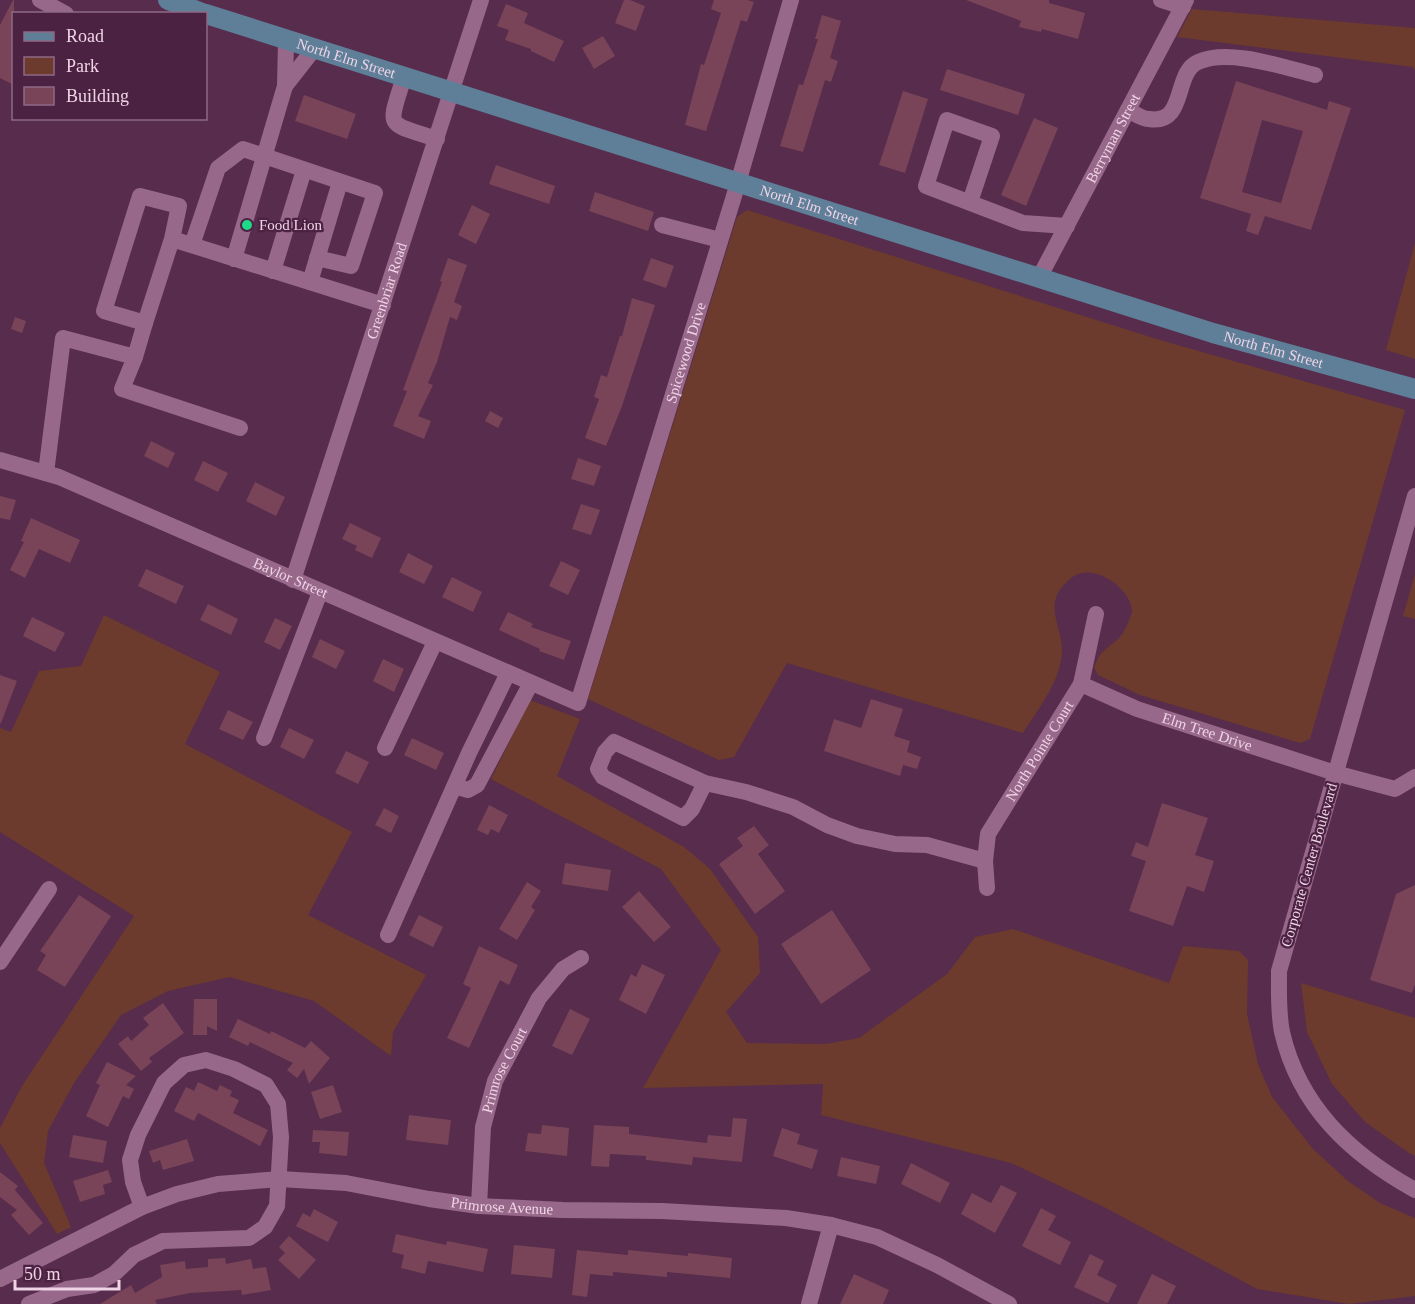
<svg xmlns="http://www.w3.org/2000/svg" width="1415" height="1304" font-family="'Times New Roman',serif">
<style>
.green{fill:#6c3b2d}
.building{fill:#794457;fill-rule:evenodd}
.lines{fill:none;stroke-linecap:round;stroke-linejoin:round}
.minor{stroke:#98688a;stroke-width:16}
.major{stroke:#5f7e98;stroke-width:20}
.poi-dot{fill:#1dd988;stroke:#4c2242;stroke-width:2}
.labels{text-anchor:middle;stroke-width:4.5;stroke-linejoin:round;paint-order:stroke}
.street-label{font-size:15px;fill:#efd4e6;stroke:#4c2242}
.poi-label{font-size:15px;fill:#efd4e6;stroke:#4c2242;text-anchor:start}
</style>
<rect width="100%" height="100%" fill="#572c4c"/>
<path class="green" d="M1192,9l223,19v42l-2,-3 -236,-30z
M747,210l413,130 245,70 -95,329 -10,4 -160,-48 -42,-20 -4,-8c2,-4 4,-9 6,-12 14,-16 20,-11 29,-35 0,0 3,-7 3,-8 0,-23 -37,-49 -58,-36 -4,2 -10,9 -13,12 -15,20 1,41 1,62 0,30 -24,59 -39,83l-236,-70 -53,94 -15,3 -131,-61 149,-482z
M1415,243v116l-29,-9z
M1415,574v45l-12,-3z
M104,615l116,57 -35,72 167,88 -44,83 118,60 -33,57 -2,24 -77,-55 -84,-24 -62,14 -47,24 -47,68 -26,48 -4,32 27,64 -14,7 -57,-91v-15l22,-42 112,-170 -134,-84v-104l11,4 28,-61 42,-5z
M530,700l50,19 -23,57 127,71 26,22 48,68 2,36 -34,39 21,31 79,1 33,-6 88,-64 28,-37 38,-8 156,54 14,-37 56,5 9,9 -1,54 11,50 14,33 41,52 35,32 32,22 35,15v78l-66,8 -92,-15 -153,-82 -93,-44 -190,-48 2,-31 -180,4 78,-138 -60,-81 -170,-90z
M1301,983l114,35v138l-6,-3 -44,-31 -33,-38 -25,-52z"/>
<path class="building" d="M13,0h1v85l-14,-7v-53z
M624,0h6l15,6 -9,25 -21,-8z
M714,0h33l7,2 -7,20 -6,-2 -35,111 -21,-6 16,-61 3,1 17,-52 -10,-4z
M966,0h83v3l36,10 -7,26 -36,-10 -1,3 -22,-5 2,-6z
M506,4l22,9 -4,10 40,18 -10,21 -23,-11v-2l-26,-9 4,-10 -12,-4z
M822,15l19,6 -11,37 8,3 -7,21 -6,-2 -22,72 -23,-6 19,-62 4,1 15,-46h-3z
M603,36l12,20 -21,13 -12,-21z
M947,69l78,25 -7,21 -78,-25z
M1236,81l91,29 2,-9 22,7 -40,122 -46,-14 -7,19 -12,-4 5,-17 -51,-16zM1262,120l41,11 -22,72 -39,-11z
M903,91l25,8 -23,74 -26,-8z
M304,95l52,19 -9,25 -52,-18z
M1034,118l24,10 -32,78 -25,-11z
M496,165l59,21 -6,18 -60,-20z
M595,192l59,20 -6,19 -59,-20z
M472,205l18,9 -14,30 -18,-9z
M448,258l19,7 -13,37 8,4 -5,14 -7,-3 -13,45 -9,21 5,2 -15,31 13,5 -7,18 -31,-13 14,-35 -4,-1 39,-108 -2,-1z
M651,258l23,8 -8,22 -23,-8z
M632,298l23,7 -33,101 -16,40 -21,-8 14,-39 -5,-2 7,-22 6,2 13,-41h2z
M15,317l11,4 -4,12 -11,-4z
M490,411l13,7 -5,10 -13,-7z
M151,441l24,12 -7,15 -24,-12z
M578,458l23,8 -7,20 -23,-7z
M203,461l25,12 -10,19 -24,-12z
M255,482l30,15 -9,19 -30,-15z
M0,496l16,4 -6,20 -10,-2z
M581,504l19,6 -9,25 -19,-6z
M31,518l49,22 -10,23 -31,-14 -14,29 -15,-8 14,-28 -3,-1z
M350,523l31,15 -9,20 -17,-8 2,-4 -15,-7z
M408,553l25,13 -9,18 -25,-12z
M561,561l19,9 -12,25 -19,-9z
M146,569l38,17 -8,18 -38,-18z
M452,577l30,15 -9,20 -31,-15z
M208,604l30,15 -7,16 -31,-15z
M508,612l25,12 -2,3 40,14 -7,19 -25,-9 1,-2 -41,-19z
M32,617l33,16 -10,19 -32,-16z
M275,618l17,8 -12,24 -16,-8z
M320,639l25,12 -9,18 -24,-12z
M383,659l21,10 -10,23 -21,-11z
M0,675l17,6 -16,42h-1z
M871,699l32,10 -9,27 16,5 -3,11 14,5 -4,12 -14,-4 -3,11 -76,-25 10,-32 27,9z
M228,710l25,12 -10,18 -24,-11z
M289,728l25,12 -10,19 -24,-12z
M412,738l32,15 -8,17 -32,-15z
M346,751l23,11 -11,22 -23,-11z
M1162,803l46,15 -13,37 19,6 -10,31 -17,-6 -14,40 -44,-15 17,-50 -15,-5 5,-14 12,5z
M489,805l19,10 -9,18 -8,-4 -3,6 -11,-5z
M384,808l15,8 -8,17 -16,-8z
M754,826l15,19 -11,9 27,37 -30,23 -36,-50 24,-18 -6,-8z
M565,863l46,7 -3,21 -46,-7z
M527,882l14,9 -10,16 4,3 -18,30 -18,-11z
M1415,885v99l-3,9 -42,-13 26,-86z
M639,891l32,36 -17,15 -32,-35z
M79,895l32,21 -46,71 -28,-17 9,-15 -6,-4z
M832,910l39,60 -50,34 -40,-60z
M419,915l24,12 -10,20 -24,-12z
M479,946l39,19 -9,20 -9,-5 -31,68 -22,-10 24,-50 -8,-4z
M642,964l23,11 -19,39 -27,-14 12,-26 5,3z
M194,999h23v32l-10,-5v9h-14z
M163,1003l21,30 -35,25 3,4 -11,9 -23,-27 10,-8 3,5 18,-16 -6,-7z
M570,1009l20,10 -18,36 -20,-9z
M238,1019l32,15 1,-3 34,17 6,-7 19,17 -21,26 -5,-15 -7,9 -10,-8 6,-7 -43,-21 -2,4 -19,-9z
M107,1062l29,14 -10,9 8,4 -5,10 -6,-3 -15,31 -22,-11 14,-31 -4,-2z
M198,1082l19,9 3,-6 12,6 -2,5 9,4 -6,13 35,17 -8,16 -62,-33 -4,8 -20,-10 12,-24 8,4z
M333,1085l9,27 -22,7 -9,-27z
M409,1115l42,5 -3,25 -42,-5z
M733,1118l14,1 -5,43 -49,-5 -1,8 -46,-5v-4l-36,-2 -1,13 -18,-1 3,-41 35,2v7l78,9 1,-8 23,2z
M542,1125l27,3 -2,28 -42,-5 3,-18 13,1z
M782,1128l18,6 -3,10 21,6 -6,19 -39,-13z
M313,1130l36,2 -2,24 -28,-3 1,-11h-8z
M73,1135l34,6 -4,22 -34,-6z
M187,1139l7,22 -31,9 -3,-10 -7,3 -4,-12z
M841,1157l39,9 -4,18 -39,-8z
M911,1163l39,20 -10,20 -39,-19z
M108,1170l4,12 -9,3 2,9 -25,8 -7,-21z
M0,1172l18,14 -3,4 28,33 -14,12 -18,-20 6,-5 -17,-13z
M1001,1185l16,8 -22,40 -34,-19 11,-21 19,10z
M1041,1208l15,8 -8,14 23,12 -11,23 -38,-19z
M314,1209l24,13 -10,20 -32,-16 7,-13 7,4z
M396,1234l50,11 1,-4 41,8 -5,23 -55,-11 -3,13 -24,-6 3,-13 -12,-3z
M289,1236l27,24 -17,19 -21,-19 7,-7 -6,-6z
M514,1245l41,4 -3,29 -41,-4z
M577,1250l51,5v-5l60,6v-3l44,5 -2,20 -63,-6v5l-54,-5v4l-23,-2 -3,23 -15,-2z
M1090,1254l14,7 -7,14 20,10 -9,18 -34,-16z
M225,1258l1,6 25,-5 2,10 13,-2 5,23 -29,5 -1,-5 -51,3 -35,7 2,4h-57l31,-19 4,8 27,-16 -2,-12 25,-4 1,8 22,-2v-8z
M854,1274l35,16 -6,14h-43z
M1152,1274l24,12 -9,18h-30z"/>
<g class="lines">
<g class="minor">
<path d="M40,0l26,14"/>
<path d="M1161,0l22,7"/>
<path d="M404,77c-16,52 -20,45 33,62"/>
<path d="M285,86l29,-37"/>
<path d="M1128,110c6,3 14,9 21,9 38,6 24,-46 49,-57 31,-14 84,5 117,13"/>
<path d="M970,202l22,-66 -45,-16 -21,66 97,37 44,3"/>
<path d="M662,225l58,15"/>
<path d="M172,239l-27,84 -41,-12 36,-115 39,10 -7,33 211,66"/>
<path d="M192,245l26,-77 25,-19 132,44 -24,73 -34,-8"/>
<path d="M234,259l51,-173 1,-45"/>
<path d="M273,271l31,-101"/>
<path id="s1" d="M1039,278l147,-278"/>
<path d="M310,282l30,-100"/>
<path d="M135,357l-13,32 118,39"/>
<path id="s2" d="M0,460l59,17 519,226 160,-520 53,-183"/>
<path d="M46,473l17,-135 72,19 10,-34"/>
<path d="M1415,496l-136,475c0,20 -1,41 3,61 17,74 68,122 133,158"/>
<path id="s3" d="M293,580l188,-580"/>
<path id="s4" d="M1081,684l56,25 198,64 60,16 20,-12"/>
<path d="M264,738l56,-146"/>
<path d="M385,748l50,-106"/>
<path d="M705,783l-13,26 -9,9 -80,-41 -5,-8 7,-17 9,-10 91,41 41,9 47,15 34,18 30,11 38,8 32,1 58,16"/>
<path d="M456,784l5,4 7,2 9,-5 54,-102"/>
<path id="s5" d="M987,888l-2,-27 3,-27 93,-150 15,-70"/>
<path d="M388,935l81,-182 39,-80"/>
<path d="M0,962l49,-73"/>
<path id="s6" d="M479,1206l4,-79 12,-46 44,-83 24,-29 18,-11"/>
<path id="s7" d="M0,1279l142,-72 35,-13 41,-10 62,-5 66,4 83,16 50,7 84,4 99,1 124,7 45,7 46,12 60,28 72,39"/>
<path d="M29,1304l38,-15 27,-4 20,-11 20,-19 29,-14 86,-3 16,-11 12,-21 4,-69 -3,-33 -12,-19 -32,-16 -28,-9 -22,5 -20,18 -26,52 -8,25 3,22 9,25"/>
<path d="M809,1304l22,-79"/>
</g>
<g class="major">
<path d="M168,0l37,14"/>
<path id="s8" d="M206,14l1007,319 202,56"/>
</g>
</g>
<circle class="poi-dot" cx="247" cy="225" r="6"/>
<g class="labels">
<g class="street-label">
<text dy="5" stroke="none"><textPath href="#s8" startOffset="147">North Elm Street</textPath></text>
<text dy="5" stroke="none"><textPath href="#s1" startOffset="158">Berryman Street</textPath></text>
<text dy="5" stroke="none"><textPath href="#s8" startOffset="633">North Elm Street</textPath></text>
<text dy="5" stroke="none"><textPath href="#s3" startOffset="304">Greenbriar Road</textPath></text>
<text dy="5" stroke="none"><textPath href="#s8" startOffset="1119">North Elm Street</textPath></text>
<text dy="5" stroke="none"><textPath href="#s2" startOffset="994">Spicewood Drive</textPath></text>
<text dy="5" stroke="none"><textPath href="#s2" startOffset="314">Baylor Street</textPath></text>
<text dy="5" stroke="none"><textPath href="#s4" startOffset="135">Elm Tree Drive</textPath></text>
<text dy="5" stroke="none"><textPath href="#s5" startOffset="152">North Pointe Court</textPath></text>
<text transform="translate(1309 865) rotate(-74)" y="5">Corporate Center Boulevard</text>
<text dy="5" stroke="none"><textPath href="#s6" startOffset="140">Primrose Court</textPath></text>
<text dy="5" stroke="none"><textPath href="#s7" startOffset="525">Primrose Avenue</textPath></text>
</g>
<g class="poi-label">
<text x="259" y="230">Food Lion</text>
</g>
</g>
<rect x="12" y="12" width="195" height="108" fill="#4c2242" stroke="#8d6984" stroke-width="1.5"/>
<rect x="24" y="32" width="30" height="9" fill="#5f7e98" stroke="#8d6984" stroke-width="1.5"/>
<text x="66" y="42" font-size="18" fill="#efd4e6">Road</text>
<rect x="24" y="57" width="30" height="18" fill="#6c3b2d" stroke="#8d6984" stroke-width="1.5"/>
<text x="66" y="72" font-size="18" fill="#efd4e6">Park</text>
<rect x="24" y="87" width="30" height="18" fill="#794457" stroke="#8d6984" stroke-width="1.5"/>
<text x="66" y="102" font-size="18" fill="#efd4e6">Building</text>
<path d="M15 1280v9h104v-9" fill="none" stroke="#efd4e6" stroke-width="3"/>
<text x="24" y="1280" font-size="18" fill="#efd4e6" stroke="#4c2242" stroke-width="4.5" paint-order="stroke">50 m</text>
</svg>
